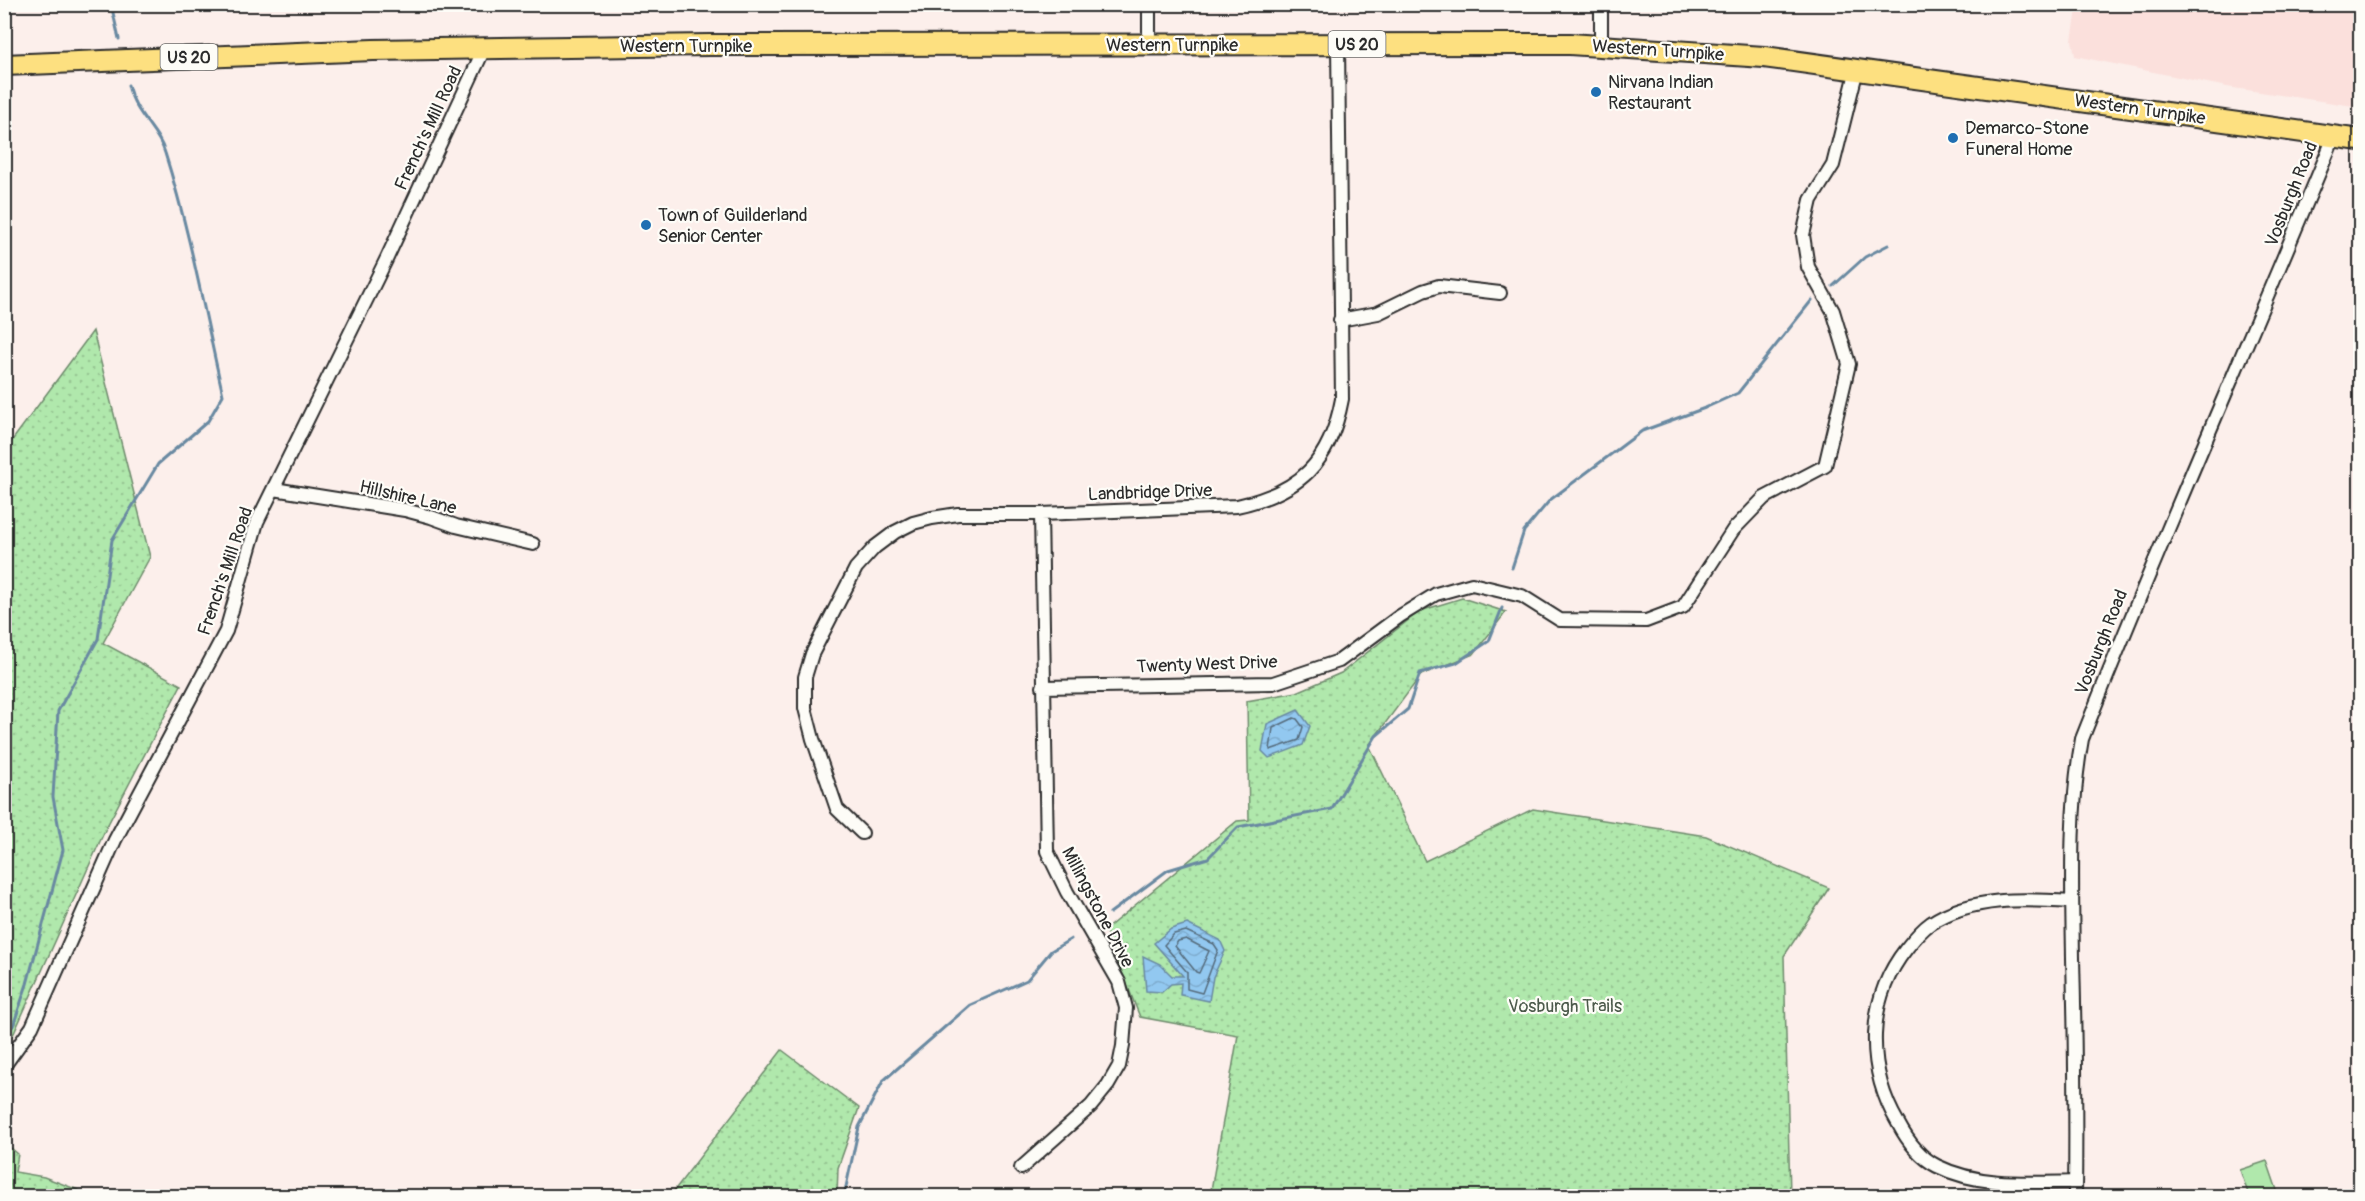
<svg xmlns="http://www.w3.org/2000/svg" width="2365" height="1201" font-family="Pangolin,sans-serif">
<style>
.built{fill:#fbe0dc}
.grass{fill:url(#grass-dots);stroke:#6e8a6c;stroke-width:1.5}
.pitch{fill:#b0e8ac;stroke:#6e8a6c;stroke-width:1.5}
.water{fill:url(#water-waves);stroke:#6989a1;stroke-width:1.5}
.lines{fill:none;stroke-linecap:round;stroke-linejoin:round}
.shore{stroke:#546a7a;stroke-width:1.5}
.stream{stroke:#6989a1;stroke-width:3}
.minor-casing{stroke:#2b2b2b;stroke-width:16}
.primary-casing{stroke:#2b2b2b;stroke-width:24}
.minor{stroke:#fdfcf7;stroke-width:12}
.primary{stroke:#fde080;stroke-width:20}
.poi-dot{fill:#1f6fb2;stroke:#fdfcf7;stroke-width:2}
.labels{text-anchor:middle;stroke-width:4.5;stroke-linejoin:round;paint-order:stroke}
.shield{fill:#fdfcf7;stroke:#6a6a68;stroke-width:1.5}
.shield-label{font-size:16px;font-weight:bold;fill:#2b2b2b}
.street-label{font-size:18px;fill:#2b2b2b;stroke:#fdfcf7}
.poi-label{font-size:18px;fill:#2b2b2b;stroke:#fdfcf7;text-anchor:start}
.park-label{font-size:18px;fill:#4c5a4b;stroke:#fdfcf7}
</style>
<defs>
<pattern id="grass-dots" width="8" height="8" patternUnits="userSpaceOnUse" patternTransform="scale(1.5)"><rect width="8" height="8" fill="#b0e8ac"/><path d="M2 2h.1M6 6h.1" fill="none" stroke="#98c794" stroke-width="1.8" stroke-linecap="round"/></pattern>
<pattern id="water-waves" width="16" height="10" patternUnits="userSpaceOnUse" patternTransform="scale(1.5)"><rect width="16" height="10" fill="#92c8f0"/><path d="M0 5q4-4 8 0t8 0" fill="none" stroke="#7eacce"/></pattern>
</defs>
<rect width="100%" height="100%" fill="#fcefeb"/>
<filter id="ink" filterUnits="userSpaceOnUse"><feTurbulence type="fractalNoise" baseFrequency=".0167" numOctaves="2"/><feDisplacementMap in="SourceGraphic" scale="12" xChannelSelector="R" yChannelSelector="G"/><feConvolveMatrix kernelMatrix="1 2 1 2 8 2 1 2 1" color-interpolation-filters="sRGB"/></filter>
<g filter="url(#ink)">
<path class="built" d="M2078,4l282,1v102l-133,-20 -152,-31 -3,-16z"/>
<path class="grass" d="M93,331l57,226 -47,86 78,42 -75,143 -92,205 -9,10v-593z
M1462,598l44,14 -32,42 -53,21 -52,70 56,116 108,-52 173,27 123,52 -45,68 6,240h-580l28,-161 -98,-18 -35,-87 132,-109 12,-1 -2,-119 50,-9 44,-19 79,-62z
M782,1050l77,58 -21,60 -1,28h-167z
M5,1143l13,11 -3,18 29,5 50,19h-89z"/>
<path class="pitch" d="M2267,1161l12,35h-30l-9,-26z"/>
<path class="water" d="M1298,710l12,16 -7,19 -34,13 -7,-7 5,-27z
M1187,924l33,16 5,11 -12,26 -4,24 -29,-6 1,-12 -10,1 -9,8 -16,-1 -3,-35 17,8 12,12h11l-29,-33 17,-14z"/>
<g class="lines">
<path class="shore" d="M1294,718l3,1 6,8 -4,13 -29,10 3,-22z
M1186,931l28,13 4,6 -16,43 -15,-4v-17l-23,-27 10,-11z
M1186,939l23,12 -10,22 -3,-1 -21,-26 3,-5z"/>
<path class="stream" d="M111,4l8,35
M1833,286l32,-29 23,-12
M1512,568l12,-37 26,-31 92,-69 63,-23 33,-15 74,-93
M1110,913l58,-43 40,-12 30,-31 94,-18 44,-73 32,-27 12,-36 36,-10 33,-22 13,-33
M4,1034l9,-8 14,-42 36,-134 -10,-53 5,-86 40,-72 14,-99 46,-76 50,-43 15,-26c-18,-80 -33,-163 -58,-242 -7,-24 -30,-38 -37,-68
M844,1196l15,-69 24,-46 87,-76 57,-25 24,-29 20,-12"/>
<defs>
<path id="minor" d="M1149,4v41
M1601,46v-42
M1340,320l38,-7 45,-22 16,-5 61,7
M274,489l131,21 26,7 25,9 77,18
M1043,687l230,-4 66,-22 61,-45 36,-22 36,-10 50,12 38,24 86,1 37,-14 50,-77 31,-32 61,-32 24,-102 -16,-53 -25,-44 -5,-32 8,-35 22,-35 24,-96
M862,833l-25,-24 -24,-70 -8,-31v-31l7,-23 44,-86 19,-21 20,-15 18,-9 19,-5 26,-4h83l196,-8c63,-14 93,-43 105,-107l-4,-354
M2072,902c-46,-3 -100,-6 -141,21 -10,7 -18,17 -25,26 -40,51 -40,119 -8,174 9,17 21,34 39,43 42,21 92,17 138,16
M4,1066l28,-39 83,-187 111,-209 31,-109 129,-262 98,-211
M1021,1168l70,-62 17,-21 11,-19 4,-20 3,-38 -7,-26 -52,-90 -20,-41 -6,-337
M2075,1196c1,-79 0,-158 -2,-238 -1,-73 -4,-148 9,-219 80,-203 169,-401 252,-602"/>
<path id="primary" d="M4,65l369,-15 336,-5 861,-1 194,13 596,83"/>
</defs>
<use href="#minor" class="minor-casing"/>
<use href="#primary" class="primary-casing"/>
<use href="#minor" class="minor"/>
<use href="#primary" class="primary"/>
</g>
</g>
<g class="poi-dot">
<circle cx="1596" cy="92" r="6"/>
<circle cx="1953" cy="138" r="6"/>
<circle cx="646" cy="225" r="6"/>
</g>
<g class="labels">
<g class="shield">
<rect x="1328.5" y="31" width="57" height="26" rx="4.5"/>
<rect x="160.5" y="44" width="57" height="26" rx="4.5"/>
</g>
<g class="shield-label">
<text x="1357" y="50">US 20</text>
<text x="189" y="63">US 20</text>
</g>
<g class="street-label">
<text x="1172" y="51">Western Turnpike</text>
<text x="686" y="52">Western Turnpike</text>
<text transform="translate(1658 50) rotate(4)" y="6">Western Turnpike</text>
<text transform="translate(2140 109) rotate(8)" y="6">Western Turnpike</text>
<text transform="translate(428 128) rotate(-65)" y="6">French's Mill Road</text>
<text transform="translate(2291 194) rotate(-68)" y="6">Vosburgh Road</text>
<text transform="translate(1150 492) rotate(-2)" y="6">Landbridge Drive</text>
<text transform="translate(408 497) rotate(13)" y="6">Hillshire Lane</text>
<text transform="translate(225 571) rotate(-71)" y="6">French's Mill Road</text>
<text transform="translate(2101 642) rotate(-68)" y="6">Vosburgh Road</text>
<text transform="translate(1207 664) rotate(-2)" y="6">Twenty West Drive</text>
<text transform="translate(1098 907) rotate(62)" y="6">Millingstone Drive</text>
</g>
<g class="poi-label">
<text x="1608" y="88">Nirvana Indian<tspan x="1608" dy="21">Restaurant</tspan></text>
<text x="1965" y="134">Demarco-Stone<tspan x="1965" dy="21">Funeral Home</tspan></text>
<text x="658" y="221">Town of Guilderland<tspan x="658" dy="21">Senior Center</tspan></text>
</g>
<g class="park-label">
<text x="1565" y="1012">Vosburgh Trails</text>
</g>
</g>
<rect width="2365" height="1201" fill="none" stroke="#fdfcf7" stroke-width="24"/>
<rect x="12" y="12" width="2341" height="1177" fill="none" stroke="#2b2b2b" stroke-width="2" filter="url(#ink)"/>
</svg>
